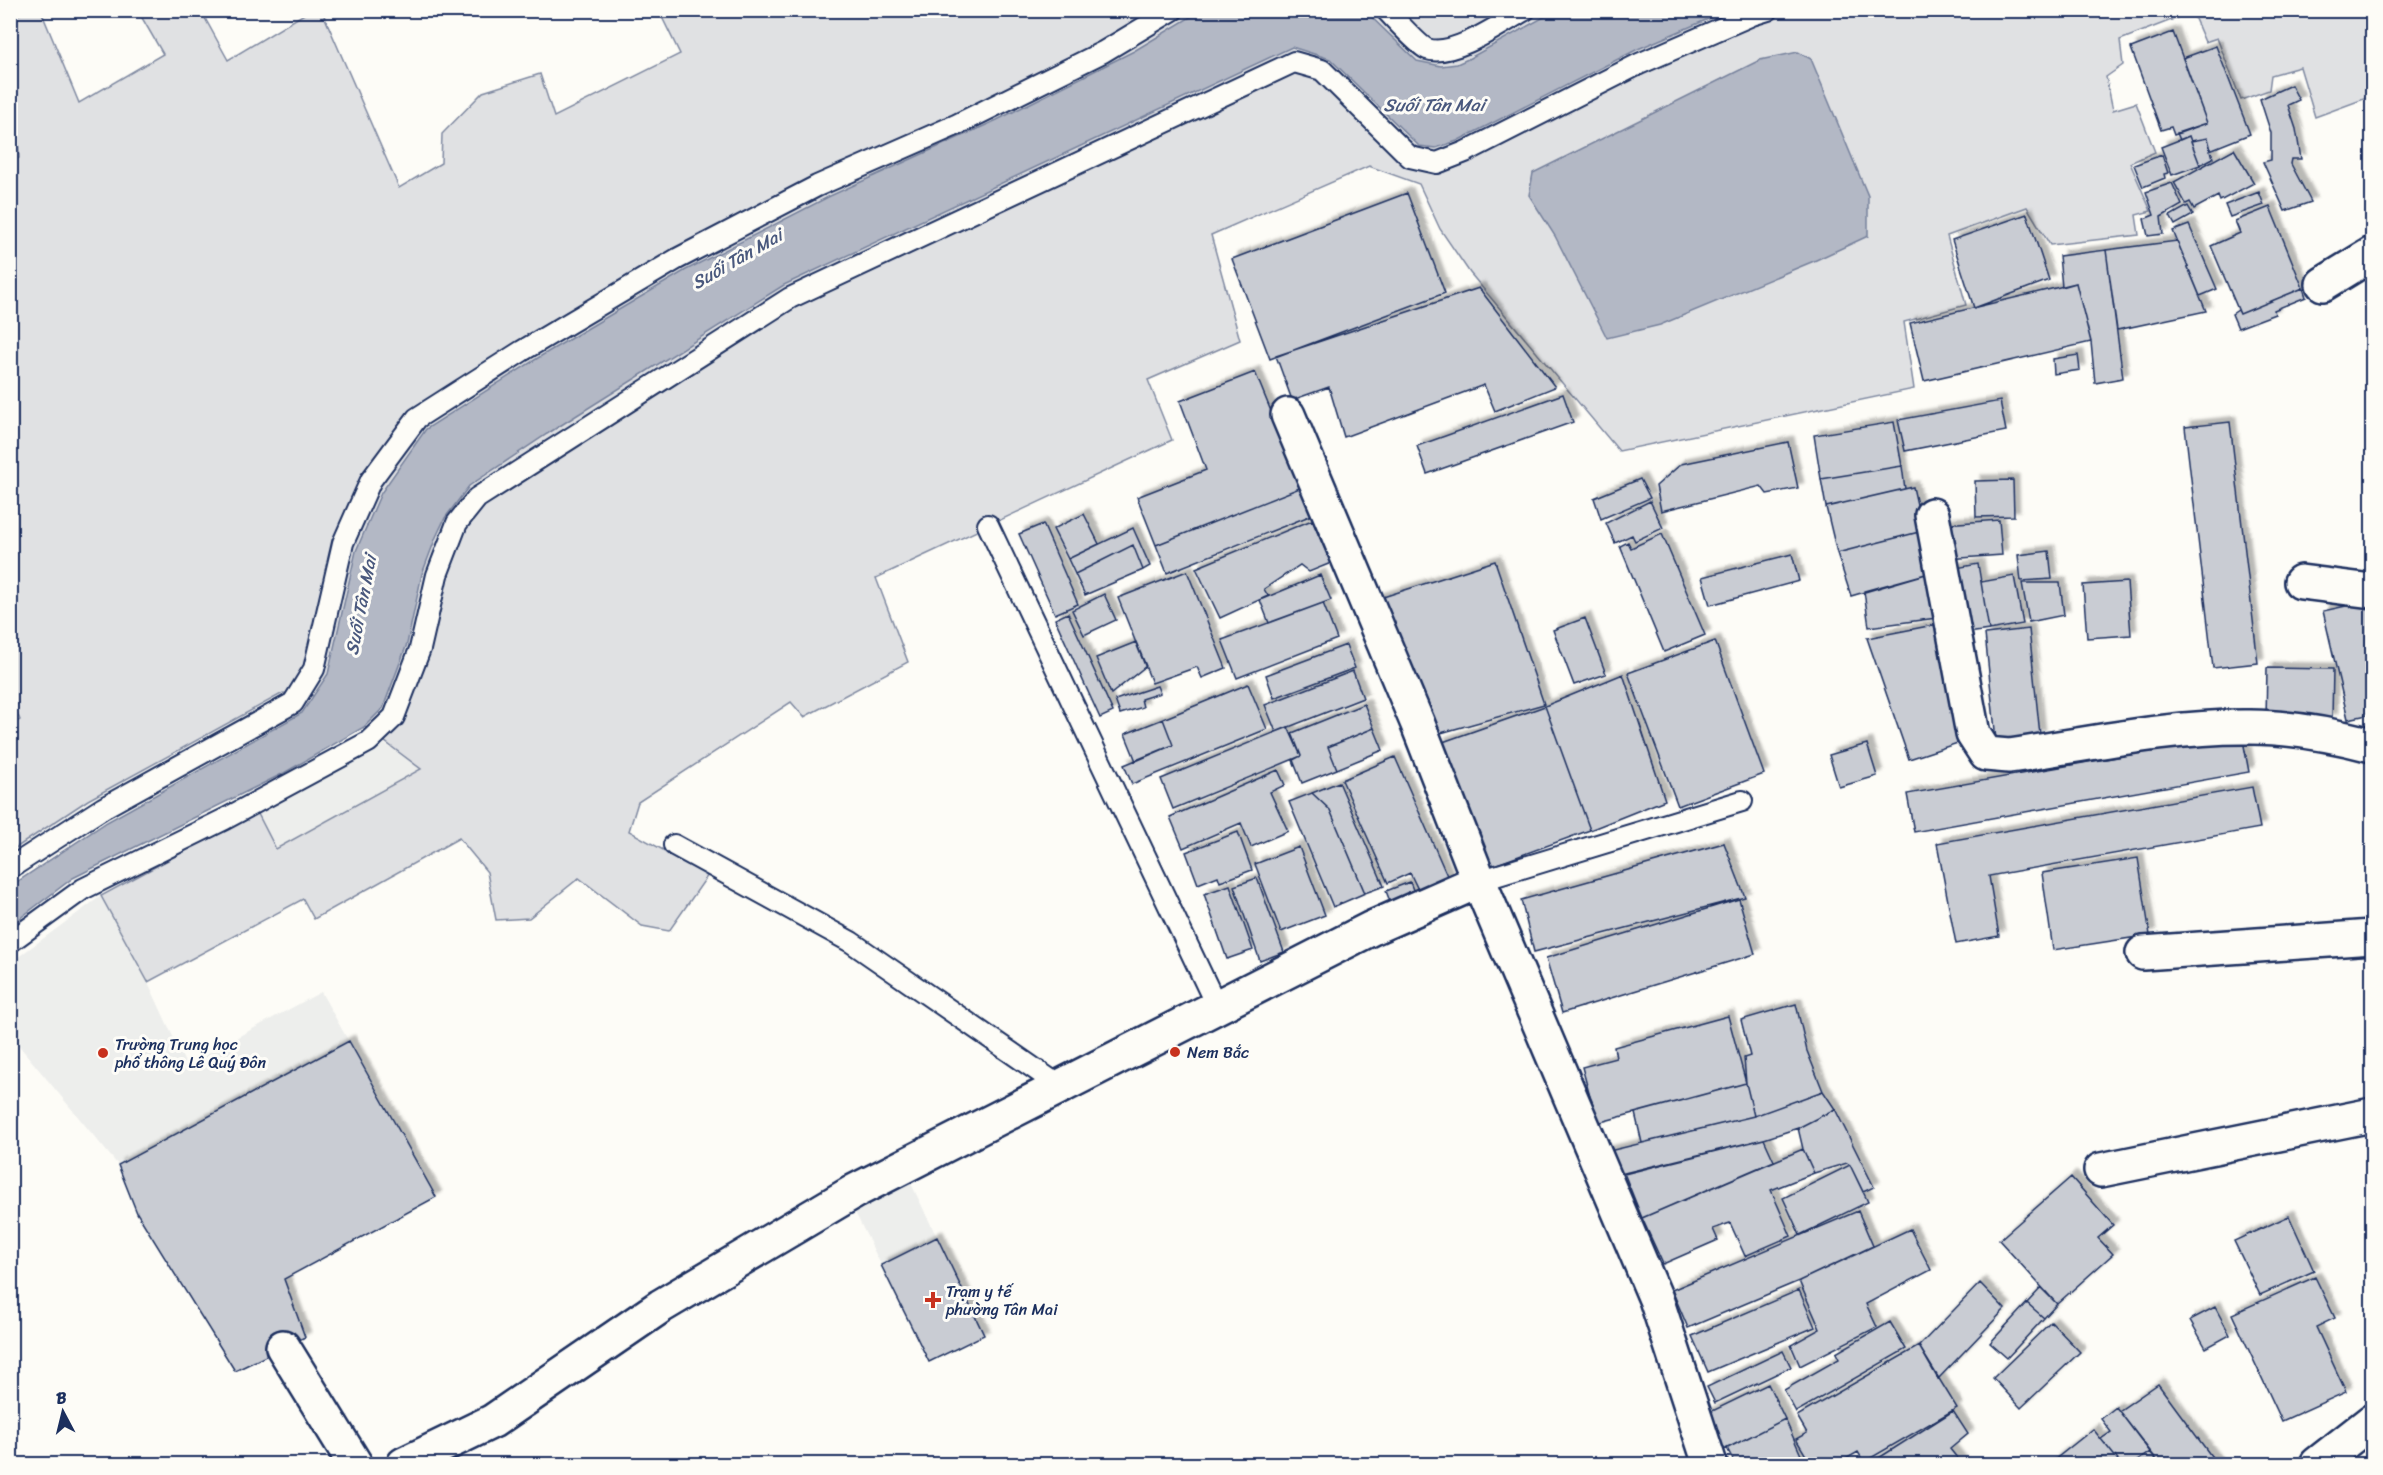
<svg xmlns="http://www.w3.org/2000/svg" width="2383" height="1475" font-family="Sriracha,sans-serif">
<style>
.built{fill:#edeeec}
.green{fill:#e0e1e3;stroke:#7e88a0;stroke-width:1.5}
.water{fill:#b3b8c5;stroke:#76819c;stroke-width:1.5}
.building{fill:#c9ccd3;stroke:#1b2f5e;stroke-width:1.5;filter:url(#shadow)}
.lines{fill:none;stroke-linecap:round;stroke-linejoin:round}
.lane-casing{stroke:#1b2f5e;stroke-width:24}
.street-casing{stroke:#1b2f5e;stroke-width:38}
.lane{stroke:#fdfcf7;stroke-width:20}
.street{stroke:#fdfcf7;stroke-width:33}
.poi-dot{fill:#c8321e;stroke:#fdfcf7;stroke-width:2}
.labels{text-anchor:middle;stroke-width:6;stroke-linejoin:round;paint-order:stroke}
.poi-label{font-size:16px;fill:#1b2f5e;stroke:#fdfcf7;text-anchor:start}
.water-label{font-size:18px;font-style:italic;fill:#49587d;stroke:#fdfcf7}
</style>
<defs>
<filter id="shadow"><feDropShadow dx="5.5" dy="-5.5" stdDeviation="1.5" flood-color="#0004"/></filter>
</defs>
<rect width="100%" height="100%" fill="#fdfcf7"/>
<filter id="ink" filterUnits="userSpaceOnUse"><feTurbulence type="fractalNoise" baseFrequency=".0167" numOctaves="2"/><feDisplacementMap in="SourceGraphic" scale="12" xChannelSelector="R" yChannelSelector="G"/><feConvolveMatrix kernelMatrix="1 2 1 2 8 2 1 2 1" color-interpolation-filters="sRGB"/></filter>
<g filter="url(#ink)">
<path class="built" d="M385,744l36,25 38,69 -145,81 -11,-20 -155,83 38,83 135,-73 115,205 -152,82 21,58 -70,34 -98,-158 -19,-48 -107,-129 -1,-73 91,-67z
M907,1175l77,160 -55,27 -78,-158z"/>
<path class="green" d="M30,11h11l38,92 84,-49 -25,-43h63l27,49 81,-49h13l77,177 42,-25 1,-29 41,-42 57,-18 14,43 126,-63 -21,-43h1713v85l-57,21 -15,-50 -29,8 -2,15 -28,10 -24,-62 -12,4 -13,-30 -72,28 3,25 -17,12 7,33 23,-7 19,49 -25,11 21,48 -15,4 3,20 -89,10 -23,-38 -80,29 19,69 -62,17 10,67 -295,62 -149,-178 -30,-44 -21,-45 -50,-18 -158,69 29,105 -92,40 24,60 -296,138 32,84 -104,55 -13,-15 -153,100 -9,29 79,44 -39,56 -27,-5 -63,-48 -50,40 -33,2 -9,-48 -28,-34 -145,81 -11,-20 -155,83 -47,-86 156,-84 19,37 145,-80 -96,-72 -42,-4 -195,107 -77,51v-126l9,-5 -10,-22v-536l9,-4 -1,-23 -7,-42v-77z"/>
<path class="water" d="M1202,10l163,1 52,50 24,5 16,-2 11,-5 87,-48h172l-89,38 -181,92 -21,7 -17,-2 -89,-87 -38,-12 -508,238 -237,149 -78,52 -24,32 -9,19 -14,37 -15,70 -24,64 -19,19 -80,46 -211,105 -62,47v-39l96,-64 195,-109 26,-39 28,-123 25,-58 45,-64 115,-73 145,-86 144,-74 167,-76 137,-69z
M1798,52l13,7 57,137v40l-54,25 -154,64 -53,13 -52,-102 -26,-41 4,-22 227,-113z"/>
<path class="building" d="M2173,32l34,91 -33,12 -3,-8 -10,3 -30,-82z
M2216,46l34,88 -40,16 -2,-12 -17,3 -2,-5 -9,4 -3,-7 30,-10 -24,-65z
M2291,85l8,15 -11,5 8,24 5,30h-9l-1,5 20,38 -26,9 -22,-49 8,-2v-27l-11,-34z
M2189,136l11,29 -28,10 -11,-28z
M2208,138l5,20 -13,7 -9,-24z
M2234,149l20,34 -34,18 -2,-5 -24,13 -4,-7 -4,2 -12,-22z
M2162,155l6,18 -4,1 1,4 -22,9 -9,-22z
M2172,183l10,22 -21,12 2,17 -15,2 -4,-17 10,-4 -8,-23z
M2259,192l5,13 -34,12 -5,-12z
M1407,193l38,100 -175,66 -38,-100z
M2188,206l5,9 -18,10 -5,-9z
M2270,207l33,81 -63,26 -29,-68 29,-13 -5,-12z
M2027,214l22,66 -75,28 -22,-68z
M2189,225l28,64 -17,7 -27,-65z
M2177,241l29,70 -89,19 -11,-80z
M2106,250l17,128 -28,5 -4,-41 -15,-59 -14,4 -3,-31z
M2076,283l15,59 -167,39 -14,-58z
M1479,288l76,99 -60,24 -11,-26 -140,52 -15,-50 -37,13 -16,-44z
M2303,288l3,9 -32,13 1,4 -37,14 -6,-14 6,-4 2,4z
M2078,355l2,15 -26,4 -1,-15z
M1255,372l47,115 -146,58 -19,-48 69,-27 -26,-69z
M1563,394l10,28 -146,52 -10,-28z
M2000,401l6,30 -101,20 -7,-31z
M1894,422l8,44 -81,13 -7,-44z
M2230,422l28,241 -45,5 -28,-241z
M1788,442l10,46 -31,6 -6,-8 -100,25 -5,-25 25,-22z
M1902,466l3,23 -79,18 -5,-28z
M1640,479l10,19 -49,21 -7,-21z
M2013,480l1,36 -38,1 -1,-36z
M1302,487l10,28 -145,58 -11,-28z
M1913,487l10,44 -86,22 -11,-46z
M1650,501l13,27 -28,13 -3,-6 -17,8 -9,-20z
M1084,514l15,30 -31,15 -15,-30z
M1312,520l19,43 -22,9 -9,-7 -36,24 4,7 -48,22 -24,-50z
M1999,520l3,35 -54,4 -3,-35z
M1043,524l35,80 -23,10 -36,-80z
M1133,528l17,38 -7,4 -10,-25 -58,29 -7,-15z
M1923,531l10,41 -82,24 -14,-43z
M1662,534l43,101 -41,17 -44,-106 8,-4 3,6z
M1133,545l10,25 -58,25 -10,-21z
M2049,551l3,28 -31,2 -3,-26z
M1792,554l7,27 -89,24 -8,-28z
M1495,561l49,143 -114,32 -53,-137z
M1978,564l11,66 -28,4 -11,-65z
M1187,571l39,97 -24,10 -5,-11 -45,16 -34,-85z
M1933,572l11,45 -75,10 -5,-36z
M1320,575l11,25 -62,23 -9,-23z
M2014,576l9,48 -34,6 -8,-48z
M2127,582l4,53 -44,3 -4,-53z
M2022,583h38l4,32 -35,7z
M1104,594l12,26 -32,15 -12,-25z
M2369,601l3,16v97l-24,5 -25,-108z
M1323,603l14,36 -100,39 -15,-38z
M1068,613l45,99 -13,6 -45,-99z
M1585,618l21,56 -32,11 -21,-55z
M1949,622l18,118 -58,19 -42,-121z
M2029,629l11,106 -44,5 -11,-106z
M1715,641l49,133 -86,32 -50,-133z
M1136,642l10,24 -35,28 -15,-36z
M1346,645l9,23 -81,30 -8,-23z
M2267,668l66,1 -1,50 -66,-1z
M1353,671l10,27 -87,34 -11,-27z
M1623,674l42,126 -75,30 -45,-124z
M1248,684l19,45 -135,55 -8,-19 49,-20 -10,-26z
M1157,686l3,7 -19,6 2,8 -23,7 -5,-14z
M1364,704l10,24 -46,19 9,22 -35,14 -9,-23 8,-4 -9,-23z
M1545,706l45,124 -104,38 -46,-125z
M1163,719l10,26 -37,16 -11,-27z
M1288,727l13,29 -128,53 -12,-30z
M1374,728l9,22 -46,19 -9,-22z
M2242,735l7,37 -335,60 -7,-38z
M1867,744l10,32 -38,11 -10,-32z
M1395,757l57,130 -29,13 -13,-27 -22,10 -46,-103z
M1278,770l7,15 -15,7 18,39 -37,16 -10,-24 -58,25 -13,-31z
M1339,782l45,104 -19,7 -35,-83 -18,-17z
M2252,787l8,41 -271,48 10,60 -43,8 -19,-101z
M1312,793l18,17 35,83 -32,14 -44,-105z
M1238,832l14,38 -32,12 -2,-6 -20,8 -12,-32z
M1724,843l21,54 -211,55 -13,-52z
M1299,847l26,68 -44,17 -26,-68z
M2138,858l12,77 -97,15 -11,-77z
M1257,878l27,74 -24,9 -26,-75z
M1410,882l8,21 -24,9 -8,-21z
M1230,885l23,65 -26,9 -23,-65z
M1739,899l16,55 -193,59 -16,-55z
M1796,1004l11,47 16,40 -69,25 -8,-33 -2,-25 6,-2 -9,-36z
M1728,1016l18,67 -149,40 -15,-56 34,-9 -2,-11z
M349,1041l87,156 -152,82 21,58 -70,34 -98,-158 -19,-48z
M1746,1083l8,33 -112,27 -7,-30z
M1823,1091l12,18 -37,19 -34,11 -152,38 -7,-25 149,-36z
M1835,1109l39,78 -11,5 -13,-27 -3,-2 -33,10 -11,-24 -5,-21z
M1764,1139l10,22 -132,57 -18,-45z
M1803,1149l11,24 -43,17 20,46 -46,20 -15,-33 -17,6 5,11 -55,24 -21,-46z
M1850,1165l18,37 -68,33 -17,-37z
M2071,1177l42,48 -15,13 15,16 -56,50 -58,-64z
M1858,1211l15,35 -74,35 -111,47 -16,-38z
M2289,1216l25,55 -54,24 -26,-54z
M1910,1229l21,41 -65,34 11,23 -77,39 -9,-21 29,-16 -21,-48z
M937,1237l47,98 -55,27 -48,-97z
M2315,1277l20,41 -19,9 30,65 -64,29 -50,-107z
M1980,1283l25,26 -67,70 -19,-33z
M2041,1288l16,16 -13,14 -17,-15z
M1799,1290l16,37 -107,45 -16,-36z
M2027,1303l17,15 -37,40 -17,-15z
M2215,1307l15,28 -24,13 -16,-28z
M1890,1322l16,27 -110,63 -12,-22 55,-31 -3,-6z
M2051,1322l29,30 -59,56 -28,-30z
M1919,1346l38,62 -93,54 -6,-10 -21,12h-26l-15,-25 11,-6 -10,-17z
M1783,1351l8,16 -76,36 -8,-16z
M1768,1384l17,35 -63,32 -18,-36z
M2158,1384l59,80h-57l-41,-53z
M2116,1407l34,45 -17,12h-12l-20,-25 10,-7 -10,-13z
M1953,1411l15,23 -18,15 12,15h-90l-1,-1z
M1785,1419l20,45h-70l-8,-16z
M2093,1429l28,35h-66l-2,-3z
M2150,1452l10,12h-27z"/>
<g class="lines">
<defs>
<path id="lane" d="M1386,10c8,8 33,36 41,39 26,9 75,-26 98,-39
M988,525l229,482
M674,845l177,97 210,145
M10,868l93,-60 190,-105 21,-34 29,-126 28,-63 46,-62 105,-67 155,-92 140,-73 139,-61 147,-73 70,-42
M1479,881l263,-80
M10,942l73,-53 142,-70 143,-77 26,-25 26,-68 17,-74 20,-52 20,-25 313,-200 504,-236 28,8 88,87 27,6 28,-11 174,-88 113,-49 16,-5"/>
<path id="street" d="M2323,284l49,-30
M1288,415l129,307 62,159 177,418 54,165
M1932,515l41,219 13,20 23,2c80,-12 161,-30 241,-29 42,0 83,8 122,18
M2301,582l71,9
M2143,953l229,-16
M2101,1170l271,-55
M283,1347l72,117
M404,1464l89,-43 168,-115 194,-115 517,-263 107,-47
M2317,1464l55,-43"/>
</defs>
<use href="#lane" class="lane-casing"/>
<use href="#street" class="street-casing"/>
<use href="#lane" class="lane"/>
<use href="#street" class="street"/>
</g>
</g>
<g class="poi-dot">
<circle cx="1175" cy="1052" r="6"/>
<circle cx="103" cy="1053" r="6"/>
<path d="M930 1291h6v6h6v6h-6v6h-6v-6h-6v-6h6z"/>
</g>
<g class="labels">
<g class="poi-label">
<text x="115" y="1050">Trường Trung học<tspan x="115" dy="18">phổ thông Lê Quý Đôn</tspan></text>
<text x="1187" y="1058">Nem Bắc</text>
<text x="946" y="1297">Trạm y tế<tspan x="946" dy="18">phường Tân Mai</tspan></text>
</g>
<g class="water-label">
<text x="1434" y="111">Suối Tân Mai</text>
<text transform="translate(737 259) rotate(-30)" y="6">Suối Tân Mai</text>
<text transform="translate(361 605) rotate(-79)" y="6">Suối Tân Mai</text>
</g>
</g>
<rect width="2383" height="1475" fill="none" stroke="#fdfcf7" stroke-width="36"/>
<rect x="18" y="18" width="2347" height="1439" fill="none" stroke="#1b2f5e" stroke-width="2" filter="url(#ink)"/>
<g transform="translate(63 1412) rotate(353)" stroke="#fdfcf7" stroke-width="4.5" paint-order="stroke">
<path d="M0-4.5L10 22L0 15L-10 22Z" fill="#1b2f5e"/>
<text y="-9" font-size="16" font-weight="bold" text-anchor="middle" fill="#1b2f5e">B</text>
</g>
</svg>
